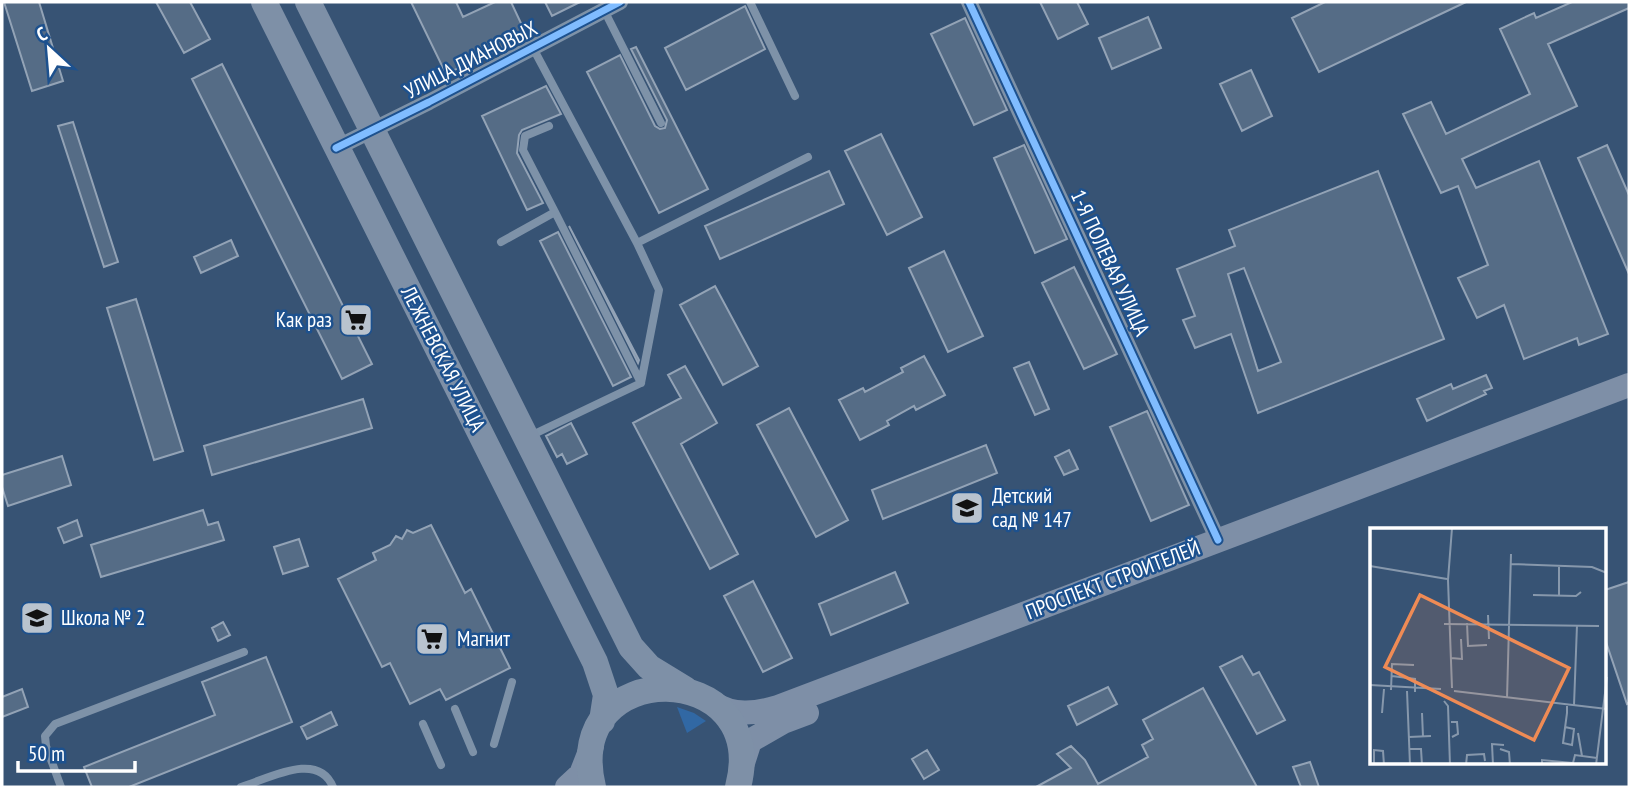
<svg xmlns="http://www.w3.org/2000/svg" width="1631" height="789" font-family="'PT Sans Narrow',sans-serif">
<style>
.green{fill:#3168a4}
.building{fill:#556c86;stroke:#93a3b6;stroke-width:2;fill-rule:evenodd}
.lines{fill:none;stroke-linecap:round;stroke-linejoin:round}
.service{stroke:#7e92a8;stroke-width:8}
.minor{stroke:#7e92a8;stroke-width:16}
.primary{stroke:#7e8fa7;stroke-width:24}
.trunk{stroke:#7e90a7;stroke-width:26}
.cycleway-casing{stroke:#1d518e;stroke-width:11}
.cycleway{stroke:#80bcff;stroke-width:7}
.labels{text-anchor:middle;stroke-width:5;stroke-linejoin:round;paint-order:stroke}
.street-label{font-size:21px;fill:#fff;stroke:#1d518e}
.poi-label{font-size:21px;fill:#fff;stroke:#1d518e;text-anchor:start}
.inset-road{fill:none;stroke:#8798ac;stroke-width:2}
.view{fill:#ef8b55;fill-opacity:0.15;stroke:#ef8b55;stroke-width:3.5}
.inset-edge{fill:none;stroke:#fff;stroke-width:3.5}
</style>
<rect width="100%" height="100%" fill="#375374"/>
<path class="green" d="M677,707l17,6 12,8 -19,12z"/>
<path class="building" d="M4,2h35l24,79 -31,10z
M156,2h34l20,37 -26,14z
M411,2h45l7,15 32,-15h16l16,34 -81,38z
M545,2h35l-28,14z
M1040,2h37l11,22 -30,15z
M1325,2h141l-147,70 -27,-54z
M1572,2h57v6l-81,36 29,62 -115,53 14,29 63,-27 69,173 -29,11 -2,-7 -53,21 -20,-54 -27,13 -19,-40 30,-13 -30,-79 -17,7 -38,-79 28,-12 15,32 84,-40 -30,-65 34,-16 2,5z
M745,6l20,43 -79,41 -21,-42z
M1148,17l13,31 -49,21 -13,-31z
M965,18l42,92 -33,15 -43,-91z
M636,47l72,142 -49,24 -72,-141 33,-17 35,71 5,3 5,-1 2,-8 -36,-71z
M222,64l150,300 -30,15 -150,-300z
M1251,70l21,46 -30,15 -22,-47z
M546,86l15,28 -39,16 -3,5 -2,18 26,50 -16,7 -45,-94z
M73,122l45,140 -14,5 -46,-141z
M881,134l41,83 -35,18 -42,-84z
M1024,145l43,94 -32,14 -41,-95z
M1607,145l22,50v79l-51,-116z
M829,171l15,33 -124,55 -15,-33z
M1378,171l66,168 -186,74 -27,-79 -36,14 -12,-28 12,-4 -18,-47 58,-23 -6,-16zM1244,268l37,94 -23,9 -30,-97z
M569,226l70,134 -1,3z
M558,232l73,145 -18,9 -73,-145z
M231,240l7,16 -37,17 -7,-16z
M944,251l39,85 -35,16 -39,-84z
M1074,267l43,87 -33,15 -42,-86z
M715,286l43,80 -35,19 -43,-80z
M136,299l47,152 -29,9 -47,-152z
M924,356l21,39 -29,15 -2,-4 -27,15 2,4 -29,15 -21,-40 24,-12 2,4 38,-20 -2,-4z
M1029,362l20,47 -14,6 -21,-47z
M685,366l32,57 -36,21 57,110 -28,15 -77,-146 48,-25 -13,-23z
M1486,375l6,13 -8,3 2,3 -59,27 -10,-22 34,-15 2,5z
M363,399l9,29 -160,47 -8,-29z
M789,408l59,112 -32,17 -59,-112z
M1147,411l42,94 -38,16 -41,-94z
M571,423l16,31 -20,10 -5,-10 -5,3 -11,-21z
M986,445l11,28 -114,46 -11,-29z
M1069,450l9,19 -14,6 -9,-18z
M62,456l9,29 -63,21 -6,-19v-12z
M203,510l5,15 10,-3 6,18 -123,37 -10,-32z
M77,520l5,16 -18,7 -6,-15z
M431,525l34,68 6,-4 39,79 -64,32 -6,-11 -30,15 -20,-41 -8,4 -44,-88 38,-19 -3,-7 17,-8 6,-9 6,3 5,-9 6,3z
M299,539l9,27 -25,8 -9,-27z
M895,572l13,31 -77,32 -12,-31z
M753,581l39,77 -29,14 -39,-76z
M1629,582v121l-2,1 -22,-65v-49z
M223,622l7,13 -12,6 -6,-13z
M1242,656l11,19 6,-3 26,48 -28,14 -37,-67z
M266,657l26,65 -163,65h-37l-8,-20 131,-52 -13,-33z
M1108,687l9,17 -40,21 -9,-19z
M1203,688l54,99h-221l35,-19 -14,-14 14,-8 14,14 13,24 50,-27 -6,-12 11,-6 -10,-19z
M22,689l6,18 -26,10v-20z
M331,712l6,13 -30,14 -6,-12z
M927,750l12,20 -15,9 -12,-20z
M1310,762l9,25h-18l-8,-20z"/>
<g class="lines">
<path class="service" d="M750,2l45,94
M604,10l57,113
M533,48l104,195 171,-86
M501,242l54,-30 -32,-62 2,-14 24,-10
M637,243l22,47 -18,93
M530,436l111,-53 -86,-171
M455,709l18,43
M423,724l18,41
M494,744l18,-62
M61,787l-15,-41 -1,-10 10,-12 189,-72
M241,787c27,-8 77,-37 92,0"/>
<path class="minor" d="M969,2l249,538
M336,148l93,-46 191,-100"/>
<path class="primary" d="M713,703c20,13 42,11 65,4l851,-322
M742,766l8,-25 33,-19 24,-9
M567,787l14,-13 11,-28"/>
<path class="trunk" d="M264,2l331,660 11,33 -4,26
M308,2l323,645 18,20 36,22
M593,787c-32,-133 179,-129 145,0"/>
<defs>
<path id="cycleway" d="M969,2l249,538
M336,148l93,-46 191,-100"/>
</defs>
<use href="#cycleway" class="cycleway-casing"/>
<use href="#cycleway" class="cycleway"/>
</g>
<defs>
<symbol id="supermarket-square" viewBox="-11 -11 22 22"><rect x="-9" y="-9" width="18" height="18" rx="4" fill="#b9c3ce" stroke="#1d518e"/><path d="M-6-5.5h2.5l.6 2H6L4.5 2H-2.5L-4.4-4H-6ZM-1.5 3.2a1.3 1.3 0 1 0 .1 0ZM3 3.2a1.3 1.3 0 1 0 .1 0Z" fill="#111"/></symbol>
<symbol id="school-square" viewBox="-11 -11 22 22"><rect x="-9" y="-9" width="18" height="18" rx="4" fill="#b9c3ce" stroke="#1d518e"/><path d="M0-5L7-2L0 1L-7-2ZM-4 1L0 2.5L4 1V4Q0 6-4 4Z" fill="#111"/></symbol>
</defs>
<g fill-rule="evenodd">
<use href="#supermarket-square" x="337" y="301" width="38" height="38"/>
<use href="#school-square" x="948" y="489" width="38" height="38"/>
<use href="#school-square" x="18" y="599" width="38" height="38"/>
<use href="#supermarket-square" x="413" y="620" width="38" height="38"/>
</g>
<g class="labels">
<g class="street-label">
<text transform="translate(471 60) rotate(-27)" y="7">УЛИЦА ДИАНОВЫХ</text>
<text transform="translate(1110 263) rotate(65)" y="7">1-Я ПОЛЕВАЯ УЛИЦА</text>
<text transform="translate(443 359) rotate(63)" y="7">ЛЕЖНЕВСКАЯ УЛИЦА</text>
<text transform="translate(1113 580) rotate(-21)" y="7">ПРОСПЕКТ СТРОИТЕЛЕЙ</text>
</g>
<g class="poi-label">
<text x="332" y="327" text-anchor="end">Как раз</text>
<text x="992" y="503">Детский<tspan x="992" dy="24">сад № 147</tspan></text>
<text x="61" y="625">Школа № 2</text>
<text x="457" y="646">Магнит</text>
</g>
</g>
<g transform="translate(1370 528)">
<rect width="236" height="236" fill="#375374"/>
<path class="inset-road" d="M82,0l-4,52 4,108M141,36l81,3 15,6M0,38l77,13M163,67l43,1 5,-4M189,68v-30M118,87l1,24M97,95l1,23 19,-1M74,96l155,2M81,130l11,1 -1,-20M22,148l23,3v13M0,157l71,4M21,162l1,-26 22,1M37,163l3,74M84,163l153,18M137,170l4,-144M74,173l4,5 2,59M204,177l3,-80M12,185l2,-24M52,185l1,24M81,194h6l1,12 -6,3M195,199l9,2 -2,16 -9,-2 4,-30v-7M208,205l4,23M39,209l22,-1M39,221h12l1,16M130,221l9,3 1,13M4,237v-15l9,1 1,14M96,237l1,-10 17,-1 1,7M123,237l-1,-21 12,1M172,237v-5l31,3 2,-8 22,3M226,237l11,-88"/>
<path class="view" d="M50,67l149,73 -35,72 -149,-73z"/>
<rect width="236" height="236" class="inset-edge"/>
</g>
<rect width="1631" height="789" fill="none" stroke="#ffffff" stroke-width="7"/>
<g transform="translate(49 49) rotate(334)" stroke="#1d518e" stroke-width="5" paint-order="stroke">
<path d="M0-5L12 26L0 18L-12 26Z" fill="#ffffff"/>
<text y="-10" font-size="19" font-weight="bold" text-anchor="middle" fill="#ffffff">С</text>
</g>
<path d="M18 761v10h117v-10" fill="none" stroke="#ffffff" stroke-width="3.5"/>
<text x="28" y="761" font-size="21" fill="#ffffff" stroke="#1d518e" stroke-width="5" paint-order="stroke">50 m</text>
</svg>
